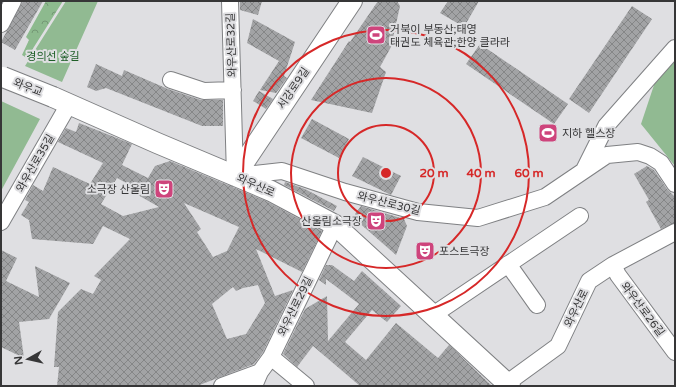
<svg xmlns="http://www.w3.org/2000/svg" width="676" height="387" font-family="'Varela Round','Noto Sans KR',sans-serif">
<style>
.forest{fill:url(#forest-crowns)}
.park{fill:#91ba92}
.building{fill:url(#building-cross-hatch);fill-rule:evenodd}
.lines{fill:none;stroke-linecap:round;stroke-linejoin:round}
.minor-casing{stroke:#7f8083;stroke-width:18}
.tertiary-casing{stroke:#7f8083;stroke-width:22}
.minor{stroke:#fff;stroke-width:16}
.tertiary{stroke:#fff;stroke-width:20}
.tertiary-bridge-casing{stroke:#7f8083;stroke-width:22;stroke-linecap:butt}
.tertiary-bridge{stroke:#fff;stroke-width:20}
.ring{fill:none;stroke:#d62828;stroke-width:2}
.labels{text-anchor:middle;stroke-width:4;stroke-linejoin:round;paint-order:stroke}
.poi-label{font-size:11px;fill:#363637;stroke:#dfdfe2;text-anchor:start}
.street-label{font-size:11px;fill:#363637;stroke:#dfdfe2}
.park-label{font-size:11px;fill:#1f5f28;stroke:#dfdfe2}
.centre{fill:#d62828;stroke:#dfdfe2;stroke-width:2}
.ring-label{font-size:12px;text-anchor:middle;font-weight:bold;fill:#d62828;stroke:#dfdfe2;stroke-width:4;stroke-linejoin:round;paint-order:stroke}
</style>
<defs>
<pattern id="forest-crowns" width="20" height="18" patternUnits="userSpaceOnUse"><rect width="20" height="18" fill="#8dba8e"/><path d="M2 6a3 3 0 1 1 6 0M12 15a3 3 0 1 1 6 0" fill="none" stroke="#749875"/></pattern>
<pattern id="building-cross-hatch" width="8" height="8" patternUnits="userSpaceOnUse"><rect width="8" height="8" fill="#a2a3a5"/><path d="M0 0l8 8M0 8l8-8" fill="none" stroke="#858687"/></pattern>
</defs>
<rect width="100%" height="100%" fill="#dfdfe2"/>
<path class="forest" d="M46,1h17l-36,57 -5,-3 7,-15 -3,-3z"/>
<path class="park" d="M66,1h32l-36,81 -37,-16z
M675,55v111l-34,-42 17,-51z
M1,101l39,18 -39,72z"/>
<path class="building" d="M23,1h20l-28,49 -14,-8z
M240,1h22l-4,14 -18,-5z
M378,1h19l3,5 -9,41 -11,20 6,5 -14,41 -61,-13 38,-59 1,1z
M448,1h31l-15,26 -24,-14z
M632,6l20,13 -63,94 -20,-14z
M253,19l42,23 -11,34 3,2 -11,15 -16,-3 19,-29 -32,-18z
M480,44l88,60 -14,20 -88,-60z
M96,64l26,12 2,-6 44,19 33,11h22v26h-21l-96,-38 -10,3 -9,-4z
M259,91l14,8 -7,10 -13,-8z
M312,119l37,20 -10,19 -38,-20z
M79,123l53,21 -10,21 26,13 7,-12 15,-5 96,40 56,30 -20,41 -46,-23 19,47 18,-6 -30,62 -9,12 -57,22h-140l2,-19h-5l4,-55 23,-23 12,5 8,-14 -7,-4 36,-37 -27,-13 -10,18 -61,-5 -3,-19 -8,-5 8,-13 -4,-2 8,-15 10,6 10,-24 37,17 13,-21 -45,-21 8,-14 10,4zM117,178l24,13 -3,4 21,12 -36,9 -22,-12zM184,203l55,24 -12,24 -14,6 -16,-25 4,-3zM258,285l7,18 -19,31 -19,5 -15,-35 21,-17 3,4 7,-3z
M363,157l38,19 -10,19 -39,-19z
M647,166l7,4 13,19 8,8v26l-14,6 -15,-27 3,-2 -15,-26z
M285,182l20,7 32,17 -3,5 -50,-26z
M361,206l43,13 3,7 -11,29 -39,-34 -2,-7z
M1,250l16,8 -11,23 33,16 -4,-31 35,17 -21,36 -30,3 5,36 -23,-11z
M326,265h6l22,16 8,-10 39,35 -14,16 -15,-12 -27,32 21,18 30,-37 42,35 11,-13 43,41h-132l-47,-40 -16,21 -14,-13 22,-45 22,-13 1,45 31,-37 -33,-25v6l-7,-5z"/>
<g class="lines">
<defs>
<path id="minor" d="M230,1l5,175 47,-5 63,21 73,20 60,6 67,-21 62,-42 31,-3 12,4 11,7 14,21
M1,24l12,-23
M171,80l33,11 29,-1
M584,170l22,-44 69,-78
M1,222l68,-118
M508,264l29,41
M613,265l5,10 57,77
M433,315l147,-99
M271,357l35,29
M507,383l51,-37 31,-65 24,-16 62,-33
M222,386l38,-14
M254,386l6,-14 11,-15 64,-132"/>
<path id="tertiary" d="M53,97l104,46 114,48 64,34 175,161
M235,176l117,-175"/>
</defs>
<use href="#minor" class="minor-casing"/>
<use href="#tertiary" class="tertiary-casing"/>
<use href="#minor" class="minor"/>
<use href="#tertiary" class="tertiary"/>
<defs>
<path id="tertiary-bridge" d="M3,77l50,20"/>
</defs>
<use href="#tertiary-bridge" class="tertiary-bridge-casing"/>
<use href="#tertiary-bridge" class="tertiary-bridge"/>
</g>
<g class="ring">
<circle cx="386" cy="173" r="48"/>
<circle cx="386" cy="173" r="95"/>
<circle cx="386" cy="173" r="143"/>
</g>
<defs>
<symbol id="stadium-square" viewBox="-11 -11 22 22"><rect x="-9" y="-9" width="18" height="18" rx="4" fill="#ce447c" stroke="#dfdfe2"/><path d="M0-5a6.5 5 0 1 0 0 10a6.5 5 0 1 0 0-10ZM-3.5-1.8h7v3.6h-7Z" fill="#fff"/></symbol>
<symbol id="theatre-square" viewBox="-11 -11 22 22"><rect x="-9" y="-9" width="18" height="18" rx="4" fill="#ce447c" stroke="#dfdfe2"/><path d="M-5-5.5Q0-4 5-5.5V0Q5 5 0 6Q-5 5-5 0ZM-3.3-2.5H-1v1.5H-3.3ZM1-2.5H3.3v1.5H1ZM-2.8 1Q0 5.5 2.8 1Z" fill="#fff"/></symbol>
</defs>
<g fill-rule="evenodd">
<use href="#stadium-square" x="365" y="24" width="22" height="22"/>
<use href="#stadium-square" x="537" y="122" width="22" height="22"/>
<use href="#theatre-square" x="153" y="178" width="22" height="22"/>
<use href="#theatre-square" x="365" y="210" width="22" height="22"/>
<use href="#theatre-square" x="414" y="240" width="22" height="22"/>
</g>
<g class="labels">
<g class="poi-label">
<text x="390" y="33">거북이 부동산;태영<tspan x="390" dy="13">태권도 체육관;한양 클라라</tspan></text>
<text x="562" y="137">지하 헬스장</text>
<text x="150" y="193" text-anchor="end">소극장 산울림</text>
<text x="362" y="225" text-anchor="end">산울림소극장</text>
<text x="439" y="255">포스트극장</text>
</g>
<g class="street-label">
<text transform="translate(231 45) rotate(-92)" y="4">와우산로32길</text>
<text transform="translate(28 87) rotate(22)" y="4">와우교</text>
<text transform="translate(293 88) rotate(-56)" y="4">서강로9길</text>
<text transform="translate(35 163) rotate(-60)" y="4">와우산로35길</text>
<text transform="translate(256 185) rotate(24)" y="4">와우산로</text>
<text transform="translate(389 203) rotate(14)" y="4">와우산로30길</text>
<text transform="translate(295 306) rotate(-64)" y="4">와우산로29길</text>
<text transform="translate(576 308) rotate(-64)" y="4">와우산로</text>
<text transform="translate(643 309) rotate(53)" y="4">와우산로26길</text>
</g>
<g class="park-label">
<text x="53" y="60">경의선 숲길</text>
</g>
</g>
<circle cx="386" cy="173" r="6" class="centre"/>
<g class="ring-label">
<text x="434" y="177">20 m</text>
<text x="481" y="177">40 m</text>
<text x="529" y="177">60 m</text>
</g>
<rect width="676" height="387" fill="none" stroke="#363637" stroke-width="4"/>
<g transform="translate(28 359) rotate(262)" stroke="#dfdfe2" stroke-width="3" paint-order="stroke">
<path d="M0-3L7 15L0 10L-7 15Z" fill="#363637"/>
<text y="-6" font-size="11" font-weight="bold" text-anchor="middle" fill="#363637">N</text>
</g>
</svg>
